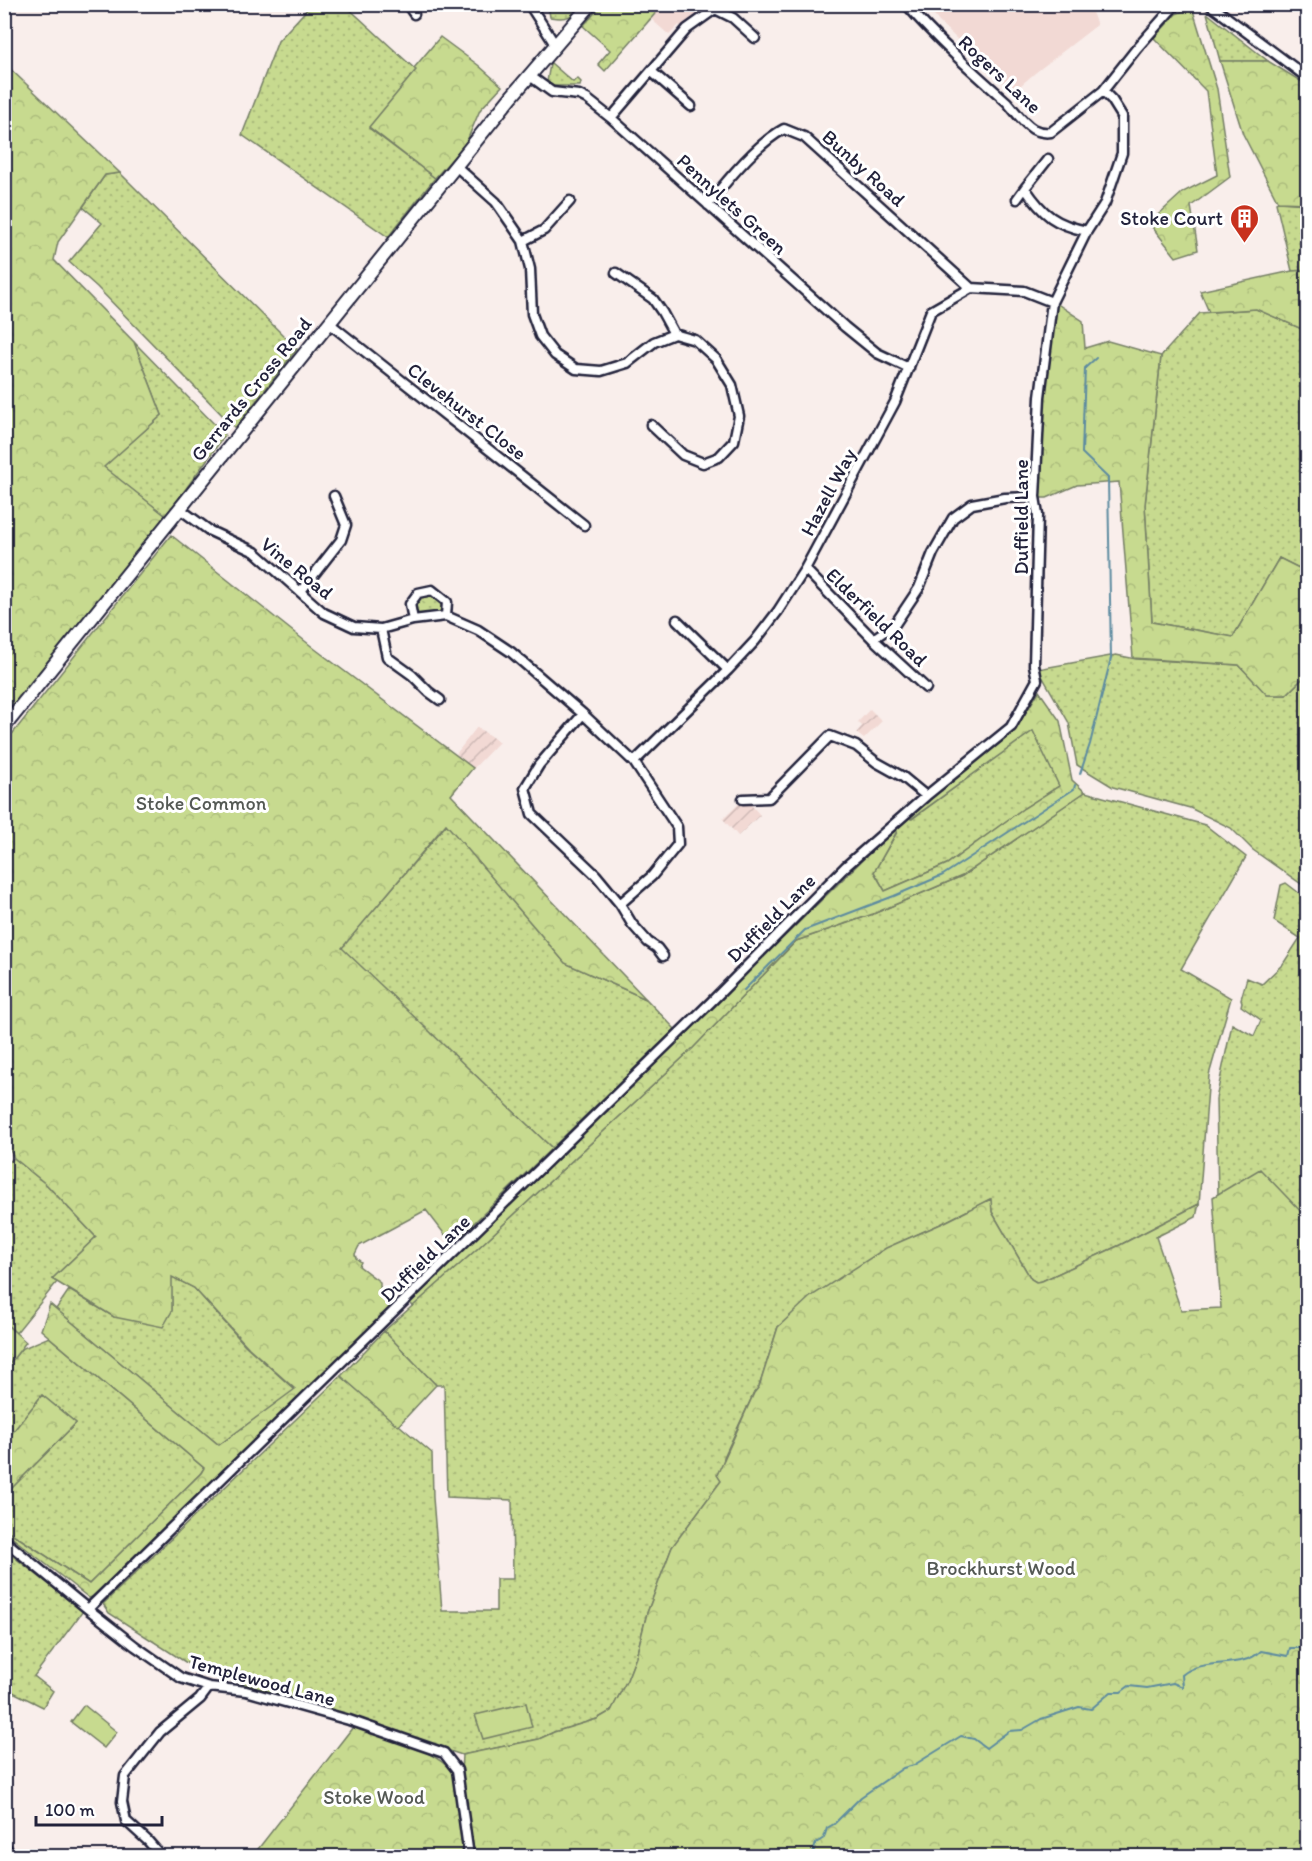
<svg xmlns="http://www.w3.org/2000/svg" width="1312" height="1861" font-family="Itim,sans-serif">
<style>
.built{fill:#f2d9d4}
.industrial{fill:url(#industrial-furrows)}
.grass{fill:url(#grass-dots);stroke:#747e65;stroke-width:1.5}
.forest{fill:url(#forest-crowns);stroke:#747e65;stroke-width:1.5}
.pitch{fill:#c7da8f;stroke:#747e65;stroke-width:1.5}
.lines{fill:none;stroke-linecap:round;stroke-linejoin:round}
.stream{stroke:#5d8ba0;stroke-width:2}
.street-casing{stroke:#22223b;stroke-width:13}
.secondary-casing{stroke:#22223b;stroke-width:16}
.street{stroke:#fff;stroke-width:8}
.secondary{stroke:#fff;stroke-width:12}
.labels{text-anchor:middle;stroke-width:6;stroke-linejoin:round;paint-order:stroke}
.street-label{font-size:20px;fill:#22223b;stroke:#fff}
.poi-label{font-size:20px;fill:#22223b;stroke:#fff;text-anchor:end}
.park-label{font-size:20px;fill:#545954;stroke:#fff}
</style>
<defs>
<pattern id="industrial-furrows" width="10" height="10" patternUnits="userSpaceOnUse" patternTransform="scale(1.5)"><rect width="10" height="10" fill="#f2d9d4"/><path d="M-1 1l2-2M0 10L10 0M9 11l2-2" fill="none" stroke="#cfbab7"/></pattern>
<pattern id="grass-dots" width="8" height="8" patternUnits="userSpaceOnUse" patternTransform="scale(1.5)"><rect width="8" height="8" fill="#c7da8f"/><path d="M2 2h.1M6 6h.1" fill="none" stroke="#abbb7c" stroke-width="1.8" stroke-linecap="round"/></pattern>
<pattern id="forest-crowns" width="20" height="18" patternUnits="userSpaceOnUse" patternTransform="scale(1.5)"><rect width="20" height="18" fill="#c7da8f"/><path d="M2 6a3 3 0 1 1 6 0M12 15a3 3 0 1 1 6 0" fill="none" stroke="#abbb7c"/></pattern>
</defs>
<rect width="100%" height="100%" fill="#f9eeeb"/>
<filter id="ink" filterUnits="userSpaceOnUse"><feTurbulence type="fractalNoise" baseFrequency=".0167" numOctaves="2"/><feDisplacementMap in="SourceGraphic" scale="12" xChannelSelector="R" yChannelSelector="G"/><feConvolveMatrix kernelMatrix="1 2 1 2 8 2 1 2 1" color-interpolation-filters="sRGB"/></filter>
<g filter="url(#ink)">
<path class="built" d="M656,5h52l-24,25 -5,-5 -10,10 -18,-16 9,-11z
M940,5h149l8,20 -62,48 -22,19 -74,-70 -7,-9z"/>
<path class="industrial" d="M870,709l12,12 -18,18 -8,-6 6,-7 -4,-4z
M477,727l22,15 -26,27 -17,-15z
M745,798l15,17 -22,21 -15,-17z"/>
<path class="grass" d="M548,4h34v1c-11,12 -14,15 -32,12z
M311,5h34l71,65 -47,58 66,50 -47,59 -146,-102 36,-94z
M1207,13l61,48h-48z
M551,63l22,19 4,-4 4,4 -1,4h-29l-4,-4 3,-18z
M120,173l177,176 -62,79 -138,-141 -28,-25 33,-39 -19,-16 22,-32z
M1278,202l29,2v66l-15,1 -16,-68z
M1256,309l46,20 3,57 3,2 -1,184 -28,-14 -46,79 -81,-15 -7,-117 16,-149 39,-43z
M134,342l91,93 -59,81 -63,-49 59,-52z
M427,594l7,2 6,3 2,8 -3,6 -20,3 -5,-5 -1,-7 6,-8z
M1116,655l20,4 103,6 29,30h18l21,-21v214l-54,-38 -22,-22 -41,-20 -77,-21 -36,-22 -8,-42 -31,-54z
M1033,730l27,56 -36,22 -77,56 -62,27 -11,-19 23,-40 -3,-3 14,-14 4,4z
M1085,792l120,33 41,32 -65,112 50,29 -22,77 -10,129 -79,41 -78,36 -6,1 -5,-3 -39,-67 -2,-13 -47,24 -56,25 -35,23 -74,56 -19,60 -5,6 -30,64 -3,24 -49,66 -25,66 -11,44 -9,23 -16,31 -14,8 -43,13 -15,7 -77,16 -269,-88 -84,-54 -6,-9 238,-228 91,77 1,45 9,113h54v-32h17l-1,-79 -65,-3 -3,-112h-8l-52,-54 93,-82 216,-201 103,-107 77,-27 89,-38z
M447,824l118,139 81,36 29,30 -123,119 -211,-200z
M1286,883l21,16v319l-4,-3 -85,-20 -2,-96 16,-75 22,12 7,-16 -20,-14 1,-4 -1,-3 6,-21 15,6 21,-20 17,-26 -26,-17 7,-36z
M14,1158l33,27 49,52 -44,42 5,3 -41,51 -11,-10v-158z
M171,1276l23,12 51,57 50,45 -76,55 -163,-136 13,-19 45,27 58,-7z
M49,1337l155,131 -3,5 -112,111 -84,-55v-34l71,-72 -34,-28 -37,47 -1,-72 17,-21z
M5,1550l78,61 -49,65 19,15 -10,16 -38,-19z"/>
<path class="forest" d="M602,5h54l4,3 -55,63 -7,-7 12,-14 -27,-24z
M1192,7l25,82 13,88 -39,29 7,44 -22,7 -27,-34 34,-31 34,-17 -11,-84 -52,-53 22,-24z
M440,37l38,28 24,21 -22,24 -14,33 -31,35 -66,-51 47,-57 -2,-2z
M1220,61h48l39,24v118l-29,-1 -35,-68z
M4,63l116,110 -15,2 -47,67 -4,18 80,82 28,73 -58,52 62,49 -161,199z
M1307,270h1l-1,118 -2,-2 -3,-57 -46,-20 -47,3 -9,-21 92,-20z
M1056,303l27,18 2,27 23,-7 53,15 -16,149 7,117 81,15 46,-79 28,14v102l-21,21h-19l-28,-30 -106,-7 -14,-176 -42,3 -30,13h-9l4,-100z
M171,535l144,114 158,119 -22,27 195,204 -81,-36 -119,-139 -104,124 210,200 -100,96 -26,-34 -67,36 -4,8 1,4 5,4 -2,4 21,16v5l15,16 -300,293 -6,2 -84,-66v-3l84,55 112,-111 3,-5 -163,-138 9,-26 169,141 76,-56 -46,-41 -55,-60 -22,-11v34l-9,16 -49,-10 -62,-38 44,-42 -49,-52 -33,-27 -9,-18v-397z
M1039,691l21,30 12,59 13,12 -123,84 -89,38 -77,27 -103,107 -216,201 -64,57 -5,-5 142,-136 138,-140 101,-93 105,-103 3,2 -23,41 11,19 62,-27 77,-56 35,-22 -26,-55 -122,88 -3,-4 96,-75 21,-26z
M1260,1169l47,49v638h-835l-11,-83 1,-18 77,-16 15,-7 43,-13 14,-8 16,-31 9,-23 11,-44 25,-66 49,-66 -4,-6 37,-82 5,-6 19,-60 32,-30 76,-49 57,-25 48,-24 1,13 39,67 5,3 6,-1 78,-36 79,-41 -3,13 -40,20 25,73 40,-2 -8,-111z
M5,1323l21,19 -21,28z
M384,1331l52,54 -38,41 -57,-50z
M42,1395l34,28 -71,72v-53z
M353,1727l73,25c11,6 23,13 28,25l9,79h-205v-7z"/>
<path class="pitch" d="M526,1703l6,24 -49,12 -8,-24z
M84,1705l33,27 -13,16 -33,-26z"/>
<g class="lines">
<path class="stream" d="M1080,774l10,-30 21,-86 -3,-180 -26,-25 3,-85 11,-10
M744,990l61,-60 89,-34 49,-21 131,-86 1,-4
M812,1856l4,-13 8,-5 3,-10 7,-4 27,-27 42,-29 11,-3 47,-29 13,3 12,9 23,-17 13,-1 19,-11 38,-12 12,2 20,-17h10l8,-6 18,2 26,-5 10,4 -1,-12c22,-19 58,-4 79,-24l27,5 2,-8h18"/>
<defs>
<path id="street" d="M407,4l7,10
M529,4l27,42
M906,4c31,36 66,67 101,98 8,9 16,21 26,27 6,3 12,4 18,3l52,-41 34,-43 39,-44
M1209,4l99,74
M652,72l39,34
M530,76l22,16 27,3 8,4 24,19 234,209 32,26 32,15
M611,118l76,-89 28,-20 18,9 22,20
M1048,159l-23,29c18,27 31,37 62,43
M457,167l39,35 27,39 7,28 2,45 8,22 15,19 21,14 25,2 26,-8 27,-21 20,-8 21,6 21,19 16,26 7,31 -5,25 -15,16 -16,6 -20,-8 -32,-30
M1017,199l8,-11
M708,205c19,-25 48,-61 76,-76l20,8 167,151
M523,241l21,-11 26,-29
M616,273l37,26 9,13 12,22
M329,323l255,202
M180,509l30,22 45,21 69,61 30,14 27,2 32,-9 33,-4 32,14 33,22 72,62 51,48 43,65 1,17 -26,32 -32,28
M805,569l68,70 53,49
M301,591l40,-51 5,-15 -12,-29
M413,620l-3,-16 8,-11 14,-3 15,12 -1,14
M677,620l51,50
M381,629l6,28 25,18 17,17 11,8
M873,639l22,-15 24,-36 14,-35 20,-35 19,-14 33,-6 30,-1
M583,714l-44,51 -14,23 7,26 64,61 24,29 12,20 16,18 9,6 6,8
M634,762l94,-92 27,-29 23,-30 27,-42 90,-167 36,-91 40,-23 53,3 28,11
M743,799l26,-1 61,-62 26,10 20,16 27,15 23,19
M4,1540l84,69 47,37 46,32 28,9 37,4 103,29 95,33 13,17 12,86
M88,1609l623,-607 134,-135 81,-71 85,-69 26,-47 -3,-15 4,-150 -3,-18 5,-100 12,-95 35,-71 18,-28 17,-50v-37l-10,-16 -9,-9
M4,1844l7,12
M161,1856l-13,-15 -22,-20 -4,-19 3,-26 35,-44 40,-33 9,-12"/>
<path id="secondary" d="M4,727l508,-631 79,-92"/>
</defs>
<use href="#street" class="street-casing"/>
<use href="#secondary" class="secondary-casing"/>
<use href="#street" class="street"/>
<use href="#secondary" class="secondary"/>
</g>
</g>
<defs>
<symbol id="building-pin" viewBox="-11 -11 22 30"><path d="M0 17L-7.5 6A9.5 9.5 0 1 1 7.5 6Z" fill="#c8321e" stroke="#fff"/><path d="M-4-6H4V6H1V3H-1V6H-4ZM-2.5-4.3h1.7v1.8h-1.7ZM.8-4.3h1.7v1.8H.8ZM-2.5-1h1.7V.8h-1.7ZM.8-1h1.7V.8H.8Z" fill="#fff"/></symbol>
</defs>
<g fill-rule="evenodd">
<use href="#building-pin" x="1228" y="202" width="33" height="45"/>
</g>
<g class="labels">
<g class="street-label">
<text transform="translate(1000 74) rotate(43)" y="7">Rogers Lane</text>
<text transform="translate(864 168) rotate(42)" y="7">Bunby Road</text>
<text transform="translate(732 204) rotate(42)" y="7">Pennylets Green</text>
<text transform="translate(251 389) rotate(-51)" y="7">Gerrards Cross Road</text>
<text transform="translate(467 411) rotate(38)" y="7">Clevehurst Close</text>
<text transform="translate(828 492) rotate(-62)" y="7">Hazell Way</text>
<text transform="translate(1021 517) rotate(-90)" y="7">Duffield Lane</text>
<text transform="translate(297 568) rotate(39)" y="7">Vine Road</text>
<text transform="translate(877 617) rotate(44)" y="7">Elderfield Road</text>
<text transform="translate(771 918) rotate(-45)" y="7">Duffield Lane</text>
<text transform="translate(425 1258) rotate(-44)" y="7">Duffield Lane</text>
<text transform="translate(262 1680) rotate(15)" y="7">Templewood Lane</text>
</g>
<g class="poi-label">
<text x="1223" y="225">Stoke Court</text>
</g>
<g class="park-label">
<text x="201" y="810">Stoke Common</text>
<text x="1001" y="1575">Brockhurst Wood</text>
<text x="374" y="1804">Stoke Wood</text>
</g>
</g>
<rect width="1312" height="1861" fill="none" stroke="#fff" stroke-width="24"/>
<rect x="12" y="12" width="1288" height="1837" fill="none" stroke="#22223b" stroke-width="2" filter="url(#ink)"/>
<path d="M36 1816v9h126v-9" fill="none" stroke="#22223b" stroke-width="3"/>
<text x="45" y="1816" font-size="18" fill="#22223b" stroke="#ffffff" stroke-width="4.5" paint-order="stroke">100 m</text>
</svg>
